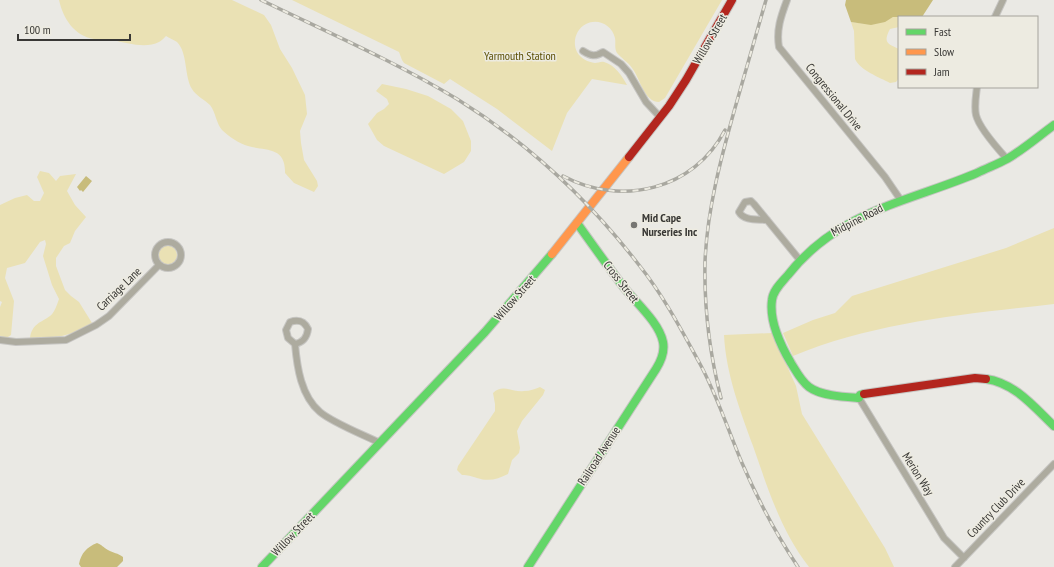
<svg xmlns="http://www.w3.org/2000/svg" width="1054" height="567" font-family="'PT Sans Narrow',sans-serif">
<style>
.green{fill:#eae1b4}
.water{fill:#c8bc7b}
.lines{fill:none;stroke-linecap:round;stroke-linejoin:round}
.street-casing{stroke:#c6c5c2;stroke-width:8}
.fast-casing{stroke:#c6c5c2;stroke-width:10}
.slow-casing{stroke:#c6c5c2;stroke-width:10}
.jam-casing{stroke:#c6c5c2;stroke-width:10}
.street{stroke:#adab9f;stroke-width:6}
.fast{stroke:#63d668;stroke-width:8}
.slow{stroke:#ff974d;stroke-width:8}
.jam{stroke:#b3261e;stroke-width:8}
.rail-casing{stroke:#a9a8a0;stroke-width:3.5}
.rail{stroke:#edebe1;stroke-width:2;stroke-dasharray:6;stroke-linecap:butt}
.poi-dot{fill:#777672;stroke:#edebe1;stroke-width:1.5}
.labels{text-anchor:middle;stroke-width:3;stroke-linejoin:round;paint-order:stroke}
.street-label{font-size:12px;fill:#393835;stroke:#edebe1}
.park-label{font-size:12px;fill:#5a4e03;stroke:#edebe1}
.poi-label{font-size:12px;font-weight:bold;fill:#393835;stroke:#edebe1;text-anchor:start}
</style>
<rect width="100%" height="100%" fill="#eae9e4"/>
<path class="green" d="M59,0h173l32,15 7,10 9,24 12,19 13,27 2,19 -7,17 1,12 3,17 13,21 1,5 -4,6 -20,-9 -9,-10c1,-27 -20,-22 -37,-27 -8,-2 -20,-10 -26,-16 -6,-7 -6,-17 -12,-25 -6,-6 -14,-9 -18,-16 -8,-13 -4,-36 -15,-47 -3,-2 -8,-4 -11,-6 -2,2 -5,5 -7,6 -13,7 -33,1 -46,-2 -6,-1 -13,1 -19,-1 -20,-3 -31,-21 -35,-39z
M292,0h430l-50,86 -7,12 -6,4c-15,0 -19,-24 -27,-34 -4,-6 -11,-10 -15,-15 -3,-5 -1,-10 -2,-15 -3,-13 -17,-20 -29,-14 -10,5 -14,18 -9,28 4,7 11,10 18,11 3,0 6,-2 9,-1 11,3 18,14 23,23l-35,-6 -25,34 -15,38 -55,-42 -47,-30 -6,5 -40,-21 -2,-3 -3,-8z
M893,17h6v10l-9,2c-7,13 -3,15 9,20v29l-3,4 -6,1c-11,-6 -29,-12 -35,-24l-1,-28 -3,-9c18,2 25,4 42,-5z
M382,84l24,5 22,7 23,13 12,12 8,20v10l-7,11 -20,12 -60,-28 -7,-6 -9,-16 9,-11 7,-4 5,-5 -2,-5 -11,-8z
M40,171l9,2 7,8 4,-5 16,-2 -9,17 8,14 11,12 -11,14 -5,12 -6,3 -8,12v8l9,24 6,6 8,6 13,21 -16,9 -14,4 -30,3 -2,-1c2,-14 10,-15 20,-22 4,-3 7,-11 9,-17l-7,-14 -9,-29 3,-12 -1,-4 -5,2 -15,21 -18,5 -2,10 9,23 -3,34 -3,2h-8v-30l2,-5 -2,-1v-96l15,-7 12,-3 7,6h6l4,-8 -7,-16z
M1054,228v76c-88,10 -179,18 -261,52l-10,-23 30,-13 22,-7 17,-17 154,-48z
M157 255a10 10 0 1 1 20 0a10 10 0 1 1-20 0Z
M772,333l24,53 6,28 83,134 9,19h-85c-28,-36 -41,-78 -56,-121 -13,-36 -27,-72 -29,-111z
M540,387l5,3 -2,5 -21,26 -5,10 3,17 -1,5 -7,7 -4,14c-10,5 -19,8 -31,4 -6,-2 -9,-3 -15,-3l-5,-5 1,-4 37,-55v-7l-2,-11c10,-10 20,0 31,-2 6,0 11,-2 16,-4z"/>
<path class="water" d="M846,0h87l-11,17h-29l-8,5 -14,3 -20,-3 -6,-17z
M86,176l6,5 -9,11 -2,-2 -1,1 -3,-4z
M97,543c5,2 6,4 11,7 5,3 10,3 15,7v4l-6,6h-36l-2,-3c2,-11 8,-17 18,-21z"/>
<g class="lines">
<defs>
<path id="street" d="M787,0c-6,16 -11,30 -8,47l106,130 15,22
M995,17l8,-17
M583,51c8,5 12,6 20,1l18,12 8,9 17,29 14,15
M977,87c-1,9 -3,19 -1,28 3,13 22,34 31,44
M767,220c-10,-1 -23,1 -28,-8l6,-10 6,-1 3,3 45,55
M155 255a13 13 0 1 1 26 0a13 13 0 1 1-26 0Z
M0,340l16,2 50,-2 30,-15 13,-9 50,-51
M295,344l-7,-6 -2,-8 4,-8c9,-3 14,-1 18,7 -1,8 -4,13 -13,15 2,23 6,52 25,68 13,11 44,23 60,31
M859,398l85,140 20,20
M955,567l99,-103"/>
<path id="fast" d="M986,379c29,4 48,28 68,47
M864,394l-4,1 -1,3c-14,-1 -38,-2 -50,-11 -8,-6 -13,-16 -18,-24 -10,-17 -22,-42 -19,-63 1,-10 10,-18 16,-25 50,-64 120,-73 189,-102 10,-5 21,-9 30,-14 17,-10 32,-23 47,-34
M262,567l223,-235 67,-78
M528,567l128,-198c5,-8 9,-17 7,-27 -4,-20 -28,-40 -41,-57 -15,-20 -30,-41 -45,-62"/>
<path id="slow" d="M552,254l77,-97"/>
<path id="jam" d="M629,157l40,-51 17,-26 46,-80
M864,394l111,-16 11,1"/>
</defs>
<use href="#street" class="street-casing"/>
<use href="#fast" class="fast-casing"/>
<use href="#slow" class="slow-casing"/>
<use href="#jam" class="jam-casing"/>
<use href="#street" class="street"/>
<use href="#fast" class="fast"/>
<use href="#slow" class="slow"/>
<use href="#jam" class="jam"/>
<defs>
<path id="rail" d="M261,0c66,32 133,61 196,99 71,44 131,100 182,166 24,30 42,64 60,97 18,33 29,68 43,101 16,37 34,71 56,104
M563,176c58,31 131,14 162,-46
M721,398c-11,-43 -17,-91 -16,-136 2,-52 16,-104 30,-154 10,-36 21,-72 31,-108"/>
</defs>
<use href="#rail" class="rail-casing"/>
<use href="#rail" class="rail"/>
</g>
<circle class="poi-dot" cx="634" cy="225" r="4"/>
<g class="labels">
<g class="street-label">
<text transform="translate(710 39) rotate(-60)" y="4">Willow Street</text>
<text transform="translate(834 97) rotate(51)" y="4">Congressional Drive</text>
<text transform="translate(857 220) rotate(-27)" y="4">Midpine Road</text>
<text transform="translate(621 282) rotate(52)" y="4">Cross Street</text>
<text transform="translate(119 289) rotate(-44)" y="4">Carriage Lane</text>
<text transform="translate(515 298) rotate(-49)" y="4">Willow Street</text>
<text transform="translate(599 456) rotate(-57)" y="4">Railroad Avenue</text>
<text transform="translate(918 474) rotate(58)" y="4">Merion Way</text>
<text transform="translate(996 508) rotate(-46)" y="4">Country Club Drive</text>
<text transform="translate(293 534) rotate(-46)" y="4">Willow Street</text>
</g>
<g class="park-label">
<text x="520" y="60">Yarmouth Station</text>
</g>
<g class="poi-label">
<text x="642" y="222">Mid Cape<tspan x="642" dy="14">Nurseries Inc</tspan></text>
</g>
</g>
<rect x="898" y="16" width="140" height="72" fill="#edebe1" stroke="#a5a39c"/>
<rect x="906" y="29" width="20" height="6" fill="#63d668" stroke="#a5a39c"/>
<text x="934" y="36" font-size="12" fill="#393835">Fast</text>
<rect x="906" y="49" width="20" height="6" fill="#ff974d" stroke="#a5a39c"/>
<text x="934" y="56" font-size="12" fill="#393835">Slow</text>
<rect x="906" y="69" width="20" height="6" fill="#b3261e" stroke="#a5a39c"/>
<text x="934" y="76" font-size="12" fill="#393835">Jam</text>
<path d="M18 34v6h112v-6" fill="none" stroke="#393835" stroke-width="2"/>
<text x="24" y="34" font-size="12" fill="#393835" stroke="#edebe1" stroke-width="3" paint-order="stroke">100 m</text>
</svg>
